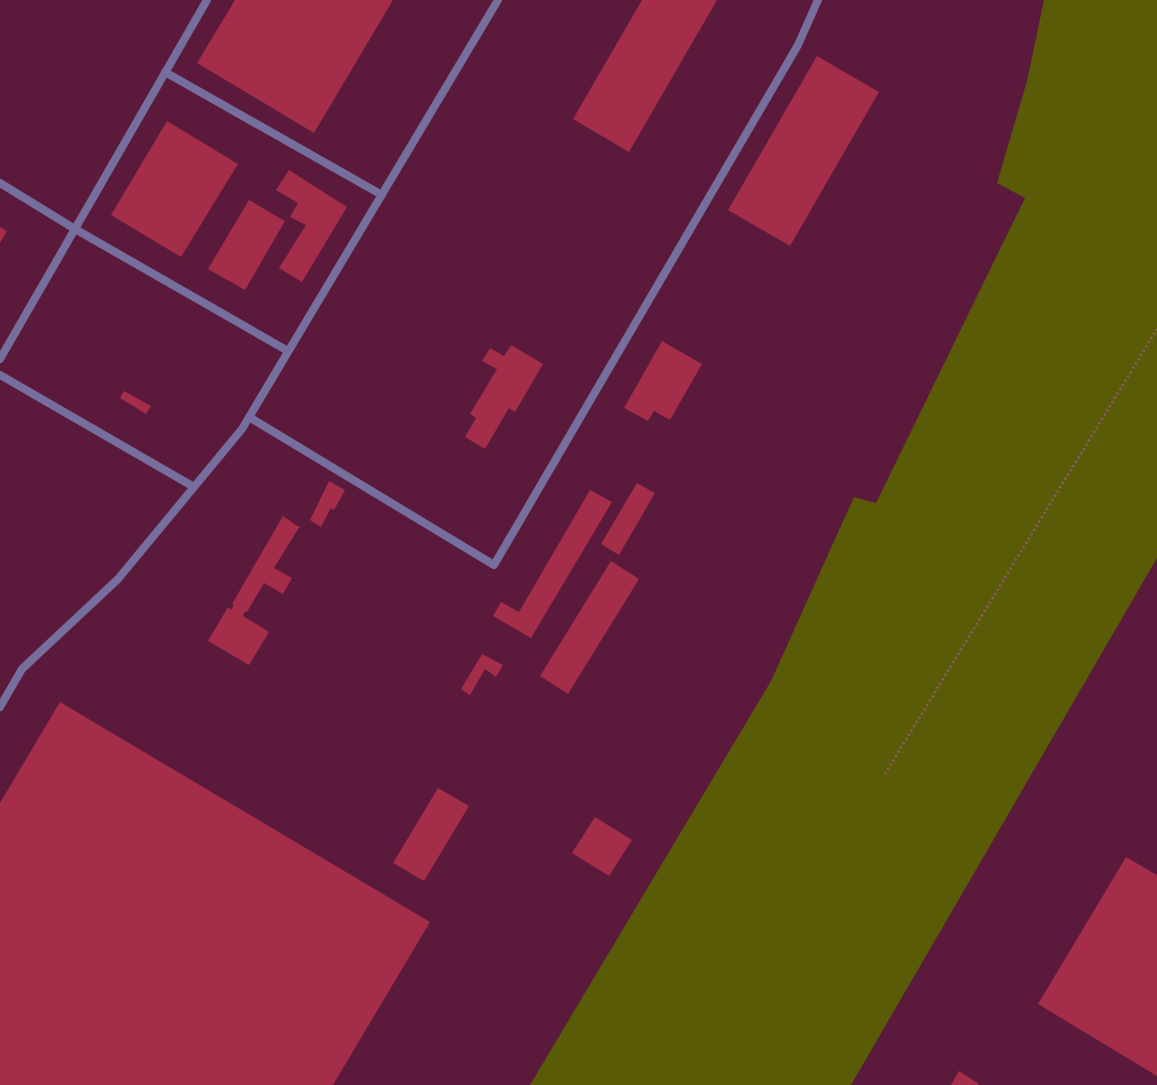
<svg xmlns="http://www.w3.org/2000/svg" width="1157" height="1085" font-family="'IBM Plex Sans',sans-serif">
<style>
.green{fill:#595b06}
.building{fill:#a42d49}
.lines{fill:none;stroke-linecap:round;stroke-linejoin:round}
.path{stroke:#925976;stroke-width:2.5;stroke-dasharray:2 3;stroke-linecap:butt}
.service{stroke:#766f9d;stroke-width:8}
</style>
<rect width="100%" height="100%" fill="#5b193c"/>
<path class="green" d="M1044,0h113v558l-306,527h-321l241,-404 83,-184 22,6 149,-305 -28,-15 30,-102z"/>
<path class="building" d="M235,0h158l-79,133 -117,-70z
M642,0h75l-88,152 -56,-33z
M817,56l62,36 -89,154 -62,-36z
M167,121l71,43 -57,93 -70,-42z
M289,170l58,37 -45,75 -23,-14 27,-43 -16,-8 8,-14 -22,-13z
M249,200l36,21 -40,69 -37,-21z
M0,227l7,4 -7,12z
M662,341l40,23 -32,56 -16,-9 -6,10 -24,-13z
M511,345l32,19 -28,48 -6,-4 -24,41 -20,-12 11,-19 -6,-4 27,-45 -15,-8 8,-13 14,8z
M124,391l27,15 -5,8 -26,-16z
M329,481l16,9 -11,20 -3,-2 -10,19 -11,-7z
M637,483l18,10 -36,62 -18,-11z
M590,490l22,12 -81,136 -38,-22 8,-14 18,10z
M283,516l14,10h3l-26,42 18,10 -9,16 -19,-11 -17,29 -2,-1 -2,5 26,16 -20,33 -41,-24 20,-34 3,3 3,-5 -2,-1z
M611,561l28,18 -71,115 -28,-18z
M482,654l21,11 -7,12 -11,-8 -15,26 -9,-6z
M60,702l370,220 -97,163h-333v-282z
M438,788l31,18 -45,75 -31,-18z
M595,817l37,23 -23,36 -37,-23z
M1126,857l31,18v201l-119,-72z
M959,1071l20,13 -1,1h-27z"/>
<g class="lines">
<path class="path" d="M885,774l272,-445"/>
<path class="service" d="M165,72l217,123
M0,183l75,46 213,122
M0,359l207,-359
M0,375l194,112
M249,417l245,148 304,-520 20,-45
M0,707l22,-38 96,-90 124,-150 256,-429"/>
</g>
</svg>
